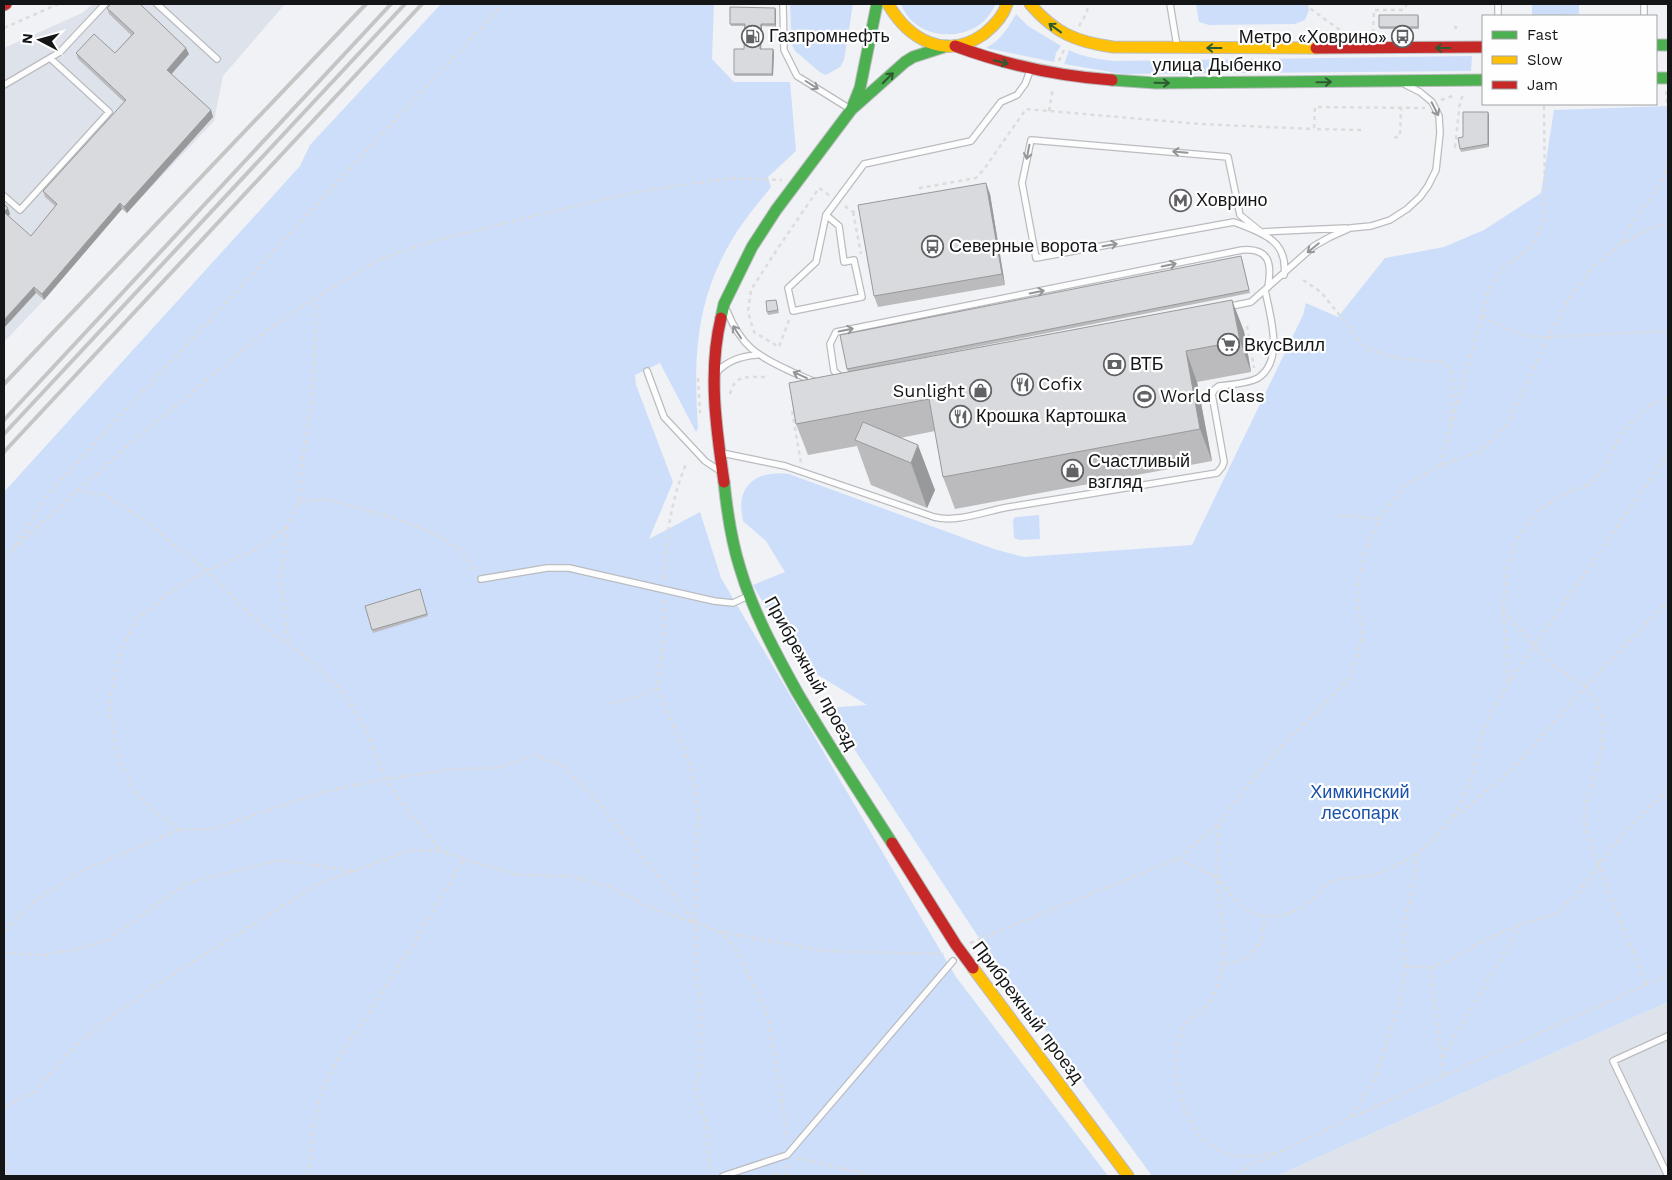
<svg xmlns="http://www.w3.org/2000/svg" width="1672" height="1180" font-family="'Work Sans',sans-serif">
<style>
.built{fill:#dee3eb}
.green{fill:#cddefa}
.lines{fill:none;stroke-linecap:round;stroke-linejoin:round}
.lane-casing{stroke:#babcbf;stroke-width:8}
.fast-casing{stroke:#babcbf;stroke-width:13}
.slow-casing{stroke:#babcbf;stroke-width:13}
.jam-casing{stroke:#babcbf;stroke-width:13}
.path{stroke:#dcdcdd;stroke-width:2.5;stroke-dasharray:4 4;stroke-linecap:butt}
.lane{stroke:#fdfdfe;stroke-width:5.5}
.fast{stroke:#4caf50;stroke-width:11}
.slow{stroke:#ffc107;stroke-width:11}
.jam{stroke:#c62828;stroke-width:11}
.rail{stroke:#c5c5c6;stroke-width:4}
.wall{fill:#bbbbbe}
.shaded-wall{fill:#98999b}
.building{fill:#d9dadd;stroke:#98999b}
.oneway{stroke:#2d5a31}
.oneway2{stroke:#949596}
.labels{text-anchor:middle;stroke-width:4.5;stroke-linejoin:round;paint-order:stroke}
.poi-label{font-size:18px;fill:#131517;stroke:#fefefe;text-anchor:start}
.street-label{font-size:18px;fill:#131517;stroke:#fefefe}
.park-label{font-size:18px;fill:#1951a9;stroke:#fefefe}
</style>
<rect width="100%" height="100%" fill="#f0f2f5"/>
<path class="built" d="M93,4h192l-62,72 -9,45 -87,92 -5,-4 -78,91 -40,42v-294l78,-35z
M1668,1002v174h-392z"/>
<path class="green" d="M441,4h273l-2,55 22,23h56l6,69 -28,26 3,10c-11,14 -23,28 -33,43 -42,65 -45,123 -40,198l-2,4 -36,-69 -25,12 1,10 37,97 -24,57 51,-27 21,66 235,399 152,199h-1104v-684l296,-326 10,-21z
M790,4h63l-9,56 -4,7 -14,8 -5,-2 -26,-22 -9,-18 5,-4z
M901,4h95c-5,9 -11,18 -20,23 -26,15 -64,7 -75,-23z
M1196,4h112l1,6 -4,10 -10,4 -86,1 -10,-3z
M1532,4h47v10l-47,2z
M1016,14l12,12 33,20 -5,7 -2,9 -68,-14c15,-8 22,-20 30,-34z
M1069,50c14,7 29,9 45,11l358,-5 -1,15 -348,3 -59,-10z
M1668,106v896l-392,174h-124l-163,-223 -162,-245 40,-3 -70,-43 -44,-77 32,-13 -19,-31 -23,-20c-1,-7 -3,-16 -1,-23 5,-22 28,-27 47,-24l205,75 30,8 168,-12 111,-230 3,-12 32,14 47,-59 59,-11 40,-17 57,-37 13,-83z
M1039,515l1,24 -20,1 -6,-2 -1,-18 2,-3z"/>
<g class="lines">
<defs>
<path id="lane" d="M157,4l60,55
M783,4l1,46 13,26 53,33
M1170,4l7,42
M1498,4v12
M1644,4v12
M4,85l56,-33 45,-48
M4,196l16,14 89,-98 -59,-54
M826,215l13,11 5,36 10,-2 8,37 -69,14 -5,-23 28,-26 10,-47 38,-51 107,-23 30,-39 16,-7 8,-11 5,-13
M1284,275c5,-35 -24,-43 -50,-53l-198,36 -14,-75 9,-43 197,17 12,58 21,17 85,-4
M1227,307l24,-5 63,-56 16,-9 20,-9 21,-2 19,-6 17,-11 13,-12 8,-11 8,-16 4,-37 -1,-17 -7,-14 -12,-10 -14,-7
M727,311c14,35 30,45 63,60 9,4 17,8 26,11
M647,371l17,46 41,44 15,10
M717,372c11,-12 25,-16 40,-17
M842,378l-8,-7 -4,-27 6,-12 406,-82c28,-2 30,14 26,37
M722,453l63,13 149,51c24,6 51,-6 75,-10 69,-11 139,-23 208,-34l5,-6 2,-5 -12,-68 3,-5 4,-3c10,-1 31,-3 39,-8 27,-18 12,-62 7,-88
M481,579l66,-11h22l145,33 19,2 15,-7
M723,1176l64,-21 166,-194
M1668,1176l-55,-115 55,-25"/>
<path id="fast" d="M1656,45h12
M1656,78h12
M1112,80l44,3 327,-3
M852,108l8,-20 17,-84
M721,318l3,-14 28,-57 24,-37 75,-100 54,-48 8,-5 34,-11
M724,482c3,29 7,58 16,86 13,44 35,84 57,124 30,51 63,101 95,151"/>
<path id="slow" d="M888,4c21,36 58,57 96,30 10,-8 19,-17 23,-30
M1030,4c25,29 46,38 83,43l203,1
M973,968l155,208"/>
<path id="jam" d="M4,5l2,-1
M955,46c51,19 103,30 157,34
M1316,48l167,-1
M721,318c-13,53 -5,110 3,164
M892,843l64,102 17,23"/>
</defs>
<use href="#lane" class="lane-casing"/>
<use href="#fast" class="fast-casing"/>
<use href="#slow" class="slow-casing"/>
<use href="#jam" class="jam-casing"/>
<path class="path" d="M1304,4l40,29
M1079,26l7,-12 3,-10
M1454,27h2v6
M4,28l54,-24
M1373,33l1,-23h29l4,-6
M1059,61l5,-11
M1666,91l2,21
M1441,100l14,-5
M1049,111l4,-23
M1361,130l-47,-1 1,-22 110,1
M1394,138l6,-2 1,-28
M1463,146l-8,1 5,-45 3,-7
M922,197l-2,-9 56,-10 8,-9 42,-60 174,15 114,5
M845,206l8,6 10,-2
M853,212l8,42
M1622,242c3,-6 5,-13 9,-18 15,-22 31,-35 37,-61
M1303,280l18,12 45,56 30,10 46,4 9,7 2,26 -3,30
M1482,316l22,12 23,8 21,1 120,-6
M789,320l-10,27 -25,-15 -6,-20 3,-22 25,-39 43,-63 11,8
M1247,326l7,42
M698,378l2,35
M730,394c5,-20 17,-17 35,-17
M792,411l9,52
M1440,466l47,-170 13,-26 31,-23 14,-28 -1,-115
M77,491l28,4 39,25 63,51 54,54 54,39 32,33 21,37 17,45 25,35 31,37
M299,502l28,-3 73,21 35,14 27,17 14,21
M1337,515l42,4
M287,526l-6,52 3,34 5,32
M15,546l32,-51 456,-491
M12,550l127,-114 131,-108 46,-30 58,-36 55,-20 141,-35 62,-14 50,-8 51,-7 49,2
M4,558l8,-7
M665,579c1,-41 5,-76 21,-115
M665,600l-4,64 -4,23 34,80 8,47 -4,66v73l6,61 -1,53 -4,23 11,37 3,49
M1503,611l50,55 32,20 11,16 7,20 -1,22 -4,23 -13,37 -1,17 6,21 21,55 35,87
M1509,681l-6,-70 4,-43 10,-29 20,-28 31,-19 19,-7 16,-14 18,-38 27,-27 20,-8
M611,703c17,-3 31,-7 46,-16
M1454,817l25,-19 39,-35 67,-77 83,-84
M1218,825c-1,18 -2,36 -1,54 2,29 10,58 5,87 -2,14 -7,31 -17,42 -9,9 -16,8 -23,23 -14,30 -3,76 16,102 6,9 20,17 30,21 13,5 32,1 46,-1
M179,830l-42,-34 -20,-42 -8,-51 10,-47 17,-36 35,-29 36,-20 52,-23 28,-22 12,-24 2,-33 8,-50 5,-42 2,-79
M1177,859c10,5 34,13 41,20 11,10 18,26 32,33 19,10 48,2 63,-13 6,-7 11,-14 20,-18 11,-4 25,-3 37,-5 8,-2 17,-6 25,-10 34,-16 62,-46 74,-82 6,-17 8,-35 14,-52 6,-18 16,-34 26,-50l159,-228
M4,931l29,-29 44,-29 102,-43 34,-1 109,-37 63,-13 69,-10 43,-1 38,-13 27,10 32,32 100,124
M721,932l103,19 120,3
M970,943l207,-84 41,-34 48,-63 85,-85 11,-40 -5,-48 8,-39 14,-31 26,-34 35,-19 39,-14 28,-27 41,-88 23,-42 23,-29 27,-22 29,-16 18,-4
M4,953l42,2 36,-7 27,-9 78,-56 35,-9 58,-14 73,11
M1223,965l23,-6 16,-19 3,-24
M1405,966l25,1 23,-8 25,-16 43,-19 35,-10 23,-22 40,-54 21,-22 19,-18 9,-6
M1430,967l14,109
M1442,1058l78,-132
M4,1107l29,-14 31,-36 37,-33 55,-39 160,-100 95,-35 30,1 23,8 53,16 54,1 39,11 44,22 67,23 16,19 31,65 16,96 2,29
M1351,1116l24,-38 26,-79 4,-33 -2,-22 1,-21 7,-25 6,-43
M4,1147l3,29
M797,1158l78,18
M309,1176l2,-36 10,-47 17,-34 71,-108 55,-92
M775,1176l5,-9
M786,1176l1,-11
M1230,1176l120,-58 318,-143"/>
<use href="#lane" class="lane"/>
<use href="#fast" class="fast"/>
<use href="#slow" class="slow"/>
<use href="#jam" class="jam"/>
<path class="rail" d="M4,384l362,-380
M4,420l387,-416
M4,434l401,-430
M4,452l418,-448"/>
</g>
<path class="wall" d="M107,8l82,46 -18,20 40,36 2,7 -86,96 -5,-4 -78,91 -8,-7 -32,-89 6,10 -2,2 23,20 24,-30 -10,-9 -2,-6 81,-89 -46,-43 -2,-6h39l16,-18 -22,-21z
M776,10v17l-14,-1 -1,23h12l1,3 -1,24h-38l-1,-2 10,-25v-23h-13l-1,-2z
M1418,15l1,3v11h-39l-1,-2z
M1488,112l1,3v32l-28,5 -1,-3 3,-12z
M990,194l15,91 -127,22 -4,-11z
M1242,259l8,34 -380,75 374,-37 7,41 -54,10 15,79 -257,48 -12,-32 -8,-46 -35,7 35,52 -8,18 -56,-23 -14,-39 -49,9 -12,-31 52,-52 -1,-3z
M776,300l3,13 -11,2 -1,-3z
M420,589l8,27 -55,17 -8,-27z"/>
<path class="shaded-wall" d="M775,8l1,2v17l-1,-3z
M761,24l1,2 -1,26 -1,-3z
M186,48l3,6 -20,23 -2,-7z
M773,49l1,3 -1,24 -1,-2z
M211,110l2,7 -86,96 -3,-6z
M1488,112l1,3v32l-1,-3z
M986,183l4,11 15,91 -3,-11z
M120,203l2,6 -78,91 -2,-6z
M8,208l2,6 -4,5 -2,-7z
M34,287l2,6 -32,35v-8z
M1232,300l12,31 7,41 -11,-31z
M1186,351l11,31 15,79 -12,-32z
M918,445l17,45 -8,18 -16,-45z"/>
<path class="building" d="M111,4h29l46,44 -19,22 44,40 -87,97 -4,-4 -78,91 -8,-7 -30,33v-116l4,4 -4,4 27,24 26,-32 -14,-13 83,-91 -50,-47 18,-19 21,19 19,-20 -27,-25z
M730,7l45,1v16h-14l-1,25h13l-1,25h-38v-25h10l1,-25h-15z
M1379,15h39v12h-39z
M1463,112h25v32l-28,5 -2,-11 5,-1z
M986,183l16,91 -128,22 -16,-91z
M1241,256l8,34 -402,79 -7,-34z
M776,300l2,10 -11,2 -1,-11z
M1232,300l8,41 -54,10 14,78 -257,48 -14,-78 -133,25 -7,-41z
M863,422l55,23 -7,18 -56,-23z
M420,589l7,25 -55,16 -7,-24z"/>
<defs><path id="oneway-shaft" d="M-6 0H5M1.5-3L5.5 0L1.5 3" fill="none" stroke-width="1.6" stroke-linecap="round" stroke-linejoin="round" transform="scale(1.25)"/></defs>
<g class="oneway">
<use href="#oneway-shaft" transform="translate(1055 28) rotate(-144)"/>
<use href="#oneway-shaft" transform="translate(1214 48) rotate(-180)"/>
<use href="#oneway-shaft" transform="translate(1443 48) rotate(180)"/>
<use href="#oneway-shaft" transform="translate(1001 62) rotate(14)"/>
<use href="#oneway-shaft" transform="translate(888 78) rotate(-45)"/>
<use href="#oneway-shaft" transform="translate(1324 82) rotate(-1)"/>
<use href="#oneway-shaft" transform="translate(1162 83) rotate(1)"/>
</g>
<g class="oneway2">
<use href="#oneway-shaft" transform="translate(812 85) rotate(32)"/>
<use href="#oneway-shaft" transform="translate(1435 109) rotate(63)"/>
<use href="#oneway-shaft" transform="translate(1028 152) rotate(101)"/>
<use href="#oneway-shaft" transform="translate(1180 152) rotate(-175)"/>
<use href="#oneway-shaft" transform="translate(1110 245) rotate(-10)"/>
<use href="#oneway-shaft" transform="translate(1313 248) rotate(141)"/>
<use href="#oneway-shaft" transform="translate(1169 265) rotate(-12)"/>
<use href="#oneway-shaft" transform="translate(1037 292) rotate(-11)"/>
<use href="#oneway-shaft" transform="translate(846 330) rotate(-11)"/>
<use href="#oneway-shaft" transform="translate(737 332) rotate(-123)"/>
<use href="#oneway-shaft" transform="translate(800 375) rotate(-156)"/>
</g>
<defs>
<symbol id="fuel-ring" viewBox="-11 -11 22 22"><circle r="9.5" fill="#fefefe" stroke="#606265" stroke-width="1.5"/><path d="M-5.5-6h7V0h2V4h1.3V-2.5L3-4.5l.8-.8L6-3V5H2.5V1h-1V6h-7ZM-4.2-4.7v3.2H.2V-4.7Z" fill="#606265"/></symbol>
<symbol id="bus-ring" viewBox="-11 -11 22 22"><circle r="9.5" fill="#fefefe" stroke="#606265" stroke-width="1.5"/><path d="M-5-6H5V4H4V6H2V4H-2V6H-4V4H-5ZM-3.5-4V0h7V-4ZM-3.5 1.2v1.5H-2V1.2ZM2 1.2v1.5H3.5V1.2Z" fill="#606265"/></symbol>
<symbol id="metro-ring" viewBox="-11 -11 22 22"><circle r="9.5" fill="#fefefe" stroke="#606265" stroke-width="1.5"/><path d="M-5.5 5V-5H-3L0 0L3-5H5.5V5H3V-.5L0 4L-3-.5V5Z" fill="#606265"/></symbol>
<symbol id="supermarket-ring" viewBox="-11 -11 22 22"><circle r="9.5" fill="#fefefe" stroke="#606265" stroke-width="1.5"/><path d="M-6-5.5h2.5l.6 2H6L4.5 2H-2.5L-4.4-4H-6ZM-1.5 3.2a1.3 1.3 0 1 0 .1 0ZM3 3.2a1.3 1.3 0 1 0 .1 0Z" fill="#606265"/></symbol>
<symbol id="bank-ring" viewBox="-11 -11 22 22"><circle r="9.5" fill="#fefefe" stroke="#606265" stroke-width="1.5"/><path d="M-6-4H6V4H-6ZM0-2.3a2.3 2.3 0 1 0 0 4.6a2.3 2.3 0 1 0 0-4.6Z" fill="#606265"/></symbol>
<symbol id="restaurant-ring" viewBox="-11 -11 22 22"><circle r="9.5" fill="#fefefe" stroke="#606265" stroke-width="1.5"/><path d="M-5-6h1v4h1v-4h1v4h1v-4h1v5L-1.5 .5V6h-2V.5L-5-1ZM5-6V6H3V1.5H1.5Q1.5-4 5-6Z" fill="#606265"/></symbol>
<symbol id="shop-ring" viewBox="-11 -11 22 22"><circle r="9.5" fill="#fefefe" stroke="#606265" stroke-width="1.5"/><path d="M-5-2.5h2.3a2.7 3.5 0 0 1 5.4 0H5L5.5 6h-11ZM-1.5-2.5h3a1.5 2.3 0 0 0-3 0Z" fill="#606265"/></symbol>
<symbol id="stadium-ring" viewBox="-11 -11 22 22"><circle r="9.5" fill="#fefefe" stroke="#606265" stroke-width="1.5"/><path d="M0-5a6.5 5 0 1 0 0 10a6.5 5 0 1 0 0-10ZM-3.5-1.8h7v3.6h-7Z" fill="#606265"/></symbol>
</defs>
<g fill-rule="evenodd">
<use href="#fuel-ring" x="740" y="24" width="25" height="25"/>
<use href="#bus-ring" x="1390" y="24" width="25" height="25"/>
<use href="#metro-ring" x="1168" y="188" width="25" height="25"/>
<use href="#bus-ring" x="920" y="234" width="25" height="25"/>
<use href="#supermarket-ring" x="1216" y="332" width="25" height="25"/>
<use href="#bank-ring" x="1102" y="352" width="25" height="25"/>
<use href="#restaurant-ring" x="1010" y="372" width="25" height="25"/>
<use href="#shop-ring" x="968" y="378" width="25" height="25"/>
<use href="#stadium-ring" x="1132" y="384" width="25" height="25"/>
<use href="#restaurant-ring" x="948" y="404" width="25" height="25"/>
<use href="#shop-ring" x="1060" y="458" width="25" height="25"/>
</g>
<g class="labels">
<g class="poi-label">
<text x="769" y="42">Газпромнефть</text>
<text x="1387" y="43" text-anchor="end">Метро «Ховрино»</text>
<text x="1196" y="206">Ховрино</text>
<text x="949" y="252">Северные ворота</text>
<text x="1244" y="351">ВкусВилл</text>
<text x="1130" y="370">ВТБ</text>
<text x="1038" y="390">Cofix</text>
<text x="965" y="397" text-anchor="end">Sunlight</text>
<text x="1160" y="402">World Class</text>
<text x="976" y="422">Крошка Картошка</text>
<text x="1088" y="467">Счастливый<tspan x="1088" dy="21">взгляд</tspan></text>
</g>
<g class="street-label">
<text x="1217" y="71">улица Дыбенко</text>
<text transform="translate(811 673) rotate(61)" y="6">Прибрежный проезд</text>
<text transform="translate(1028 1012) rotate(53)" y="6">Прибрежный проезд</text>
</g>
<g class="park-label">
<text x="1360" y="798">Химкинский<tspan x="1360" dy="21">лесопарк</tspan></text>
</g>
</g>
<rect width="1672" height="1180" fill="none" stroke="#131517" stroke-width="10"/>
<rect x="1482" y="15" width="175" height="90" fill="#fefefe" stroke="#a0a1a2"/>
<rect x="1492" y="31" width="25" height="8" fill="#4caf50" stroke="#a0a1a2"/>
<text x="1527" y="40" font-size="15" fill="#131517">Fast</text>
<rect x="1492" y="56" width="25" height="8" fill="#ffc107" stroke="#a0a1a2"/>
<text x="1527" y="65" font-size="15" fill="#131517">Slow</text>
<rect x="1492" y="81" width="25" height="8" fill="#c62828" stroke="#a0a1a2"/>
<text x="1527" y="90" font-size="15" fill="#131517">Jam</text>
<g transform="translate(40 40) rotate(276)" stroke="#fefefe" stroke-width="4" paint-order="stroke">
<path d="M0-4L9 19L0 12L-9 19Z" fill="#131517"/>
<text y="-8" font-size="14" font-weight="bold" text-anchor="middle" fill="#131517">N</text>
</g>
</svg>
